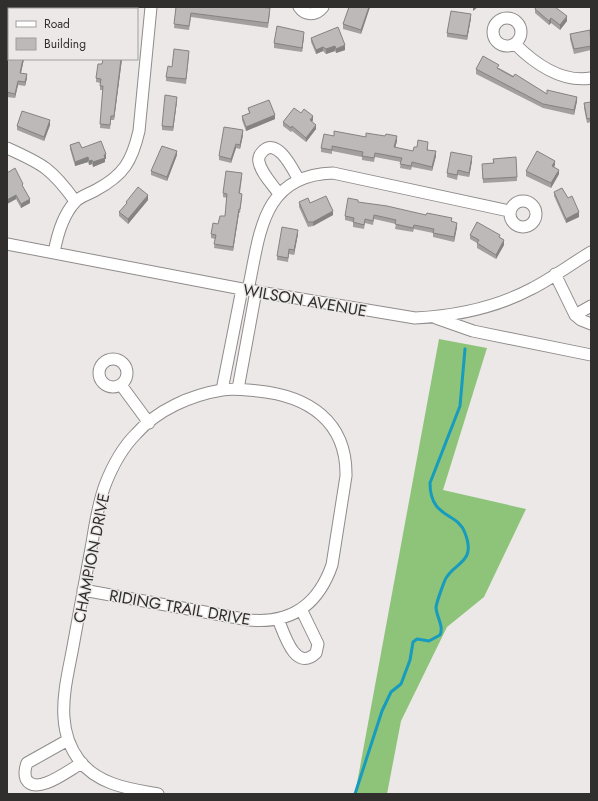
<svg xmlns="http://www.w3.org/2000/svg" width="598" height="801" font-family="Jost,sans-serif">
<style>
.forest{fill:#8ec37a}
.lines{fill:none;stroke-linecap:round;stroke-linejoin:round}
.stream{stroke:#179bbf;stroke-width:3}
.minor-casing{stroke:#908c8b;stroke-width:13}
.minor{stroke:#fff;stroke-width:11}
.wall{fill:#a39f9f}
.shaded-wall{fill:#858282}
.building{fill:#beb9b9;stroke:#858282}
.labels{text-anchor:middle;stroke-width:3;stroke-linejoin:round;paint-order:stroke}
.street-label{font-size:16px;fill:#302f2e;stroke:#ece8e7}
</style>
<rect width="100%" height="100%" fill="#ece8e7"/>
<path class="forest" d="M439,339l48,9 -44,142 83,19 -42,88 -37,30 -46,94 -14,73h-32z"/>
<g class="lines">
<path class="stream" d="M355,794l27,-83 9,-19 10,-8 9,-24 3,-18 4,-3 12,2 11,-6c4,-9 -3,-17 -4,-27 0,-4 7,-23 9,-28 8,-18 32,-16 20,-47 -7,-21 -35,-14 -35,-50l30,-77 5,-57"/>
<defs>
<path id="minor" d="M299,7c6,9 17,9 24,0
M493 32a14 14 0 1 1 28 0a14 14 0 1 1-28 0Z
M515,44c19,19 47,39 76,34
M7,148c36,16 45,21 68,53
M279,194c-6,-9 -18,-21 -20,-32 -1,-4 1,-8 4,-11 15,-14 30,19 36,29
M510 214a13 13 0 1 1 26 0a13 13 0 1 1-26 0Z
M7,244l235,45 173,29c39,-2 80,-10 116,-29 20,-10 40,-25 60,-37
M54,253c3,-17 8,-37 21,-51 4,-5 14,-8 21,-12 28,-15 36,-29 43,-59l12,-124
M555,274l20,41 6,5 10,4
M248,290c12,-55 13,-115 85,-117l176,38
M575,315l16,-9
M436,318l37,13 118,24
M99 373a14 14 0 1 1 28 0a14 14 0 1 1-28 0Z
M121,385l28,38
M238,389l18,-98
M222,390l20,-101
M83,590l166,30c42,4 69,-15 83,-55l14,-89c1,-55 -38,-80 -88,-85 -12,-1 -24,-3 -36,-1 -31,5 -65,20 -86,44 -14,14 -24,33 -31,51 -7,19 -10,39 -13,58 -6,33 -12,65 -18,98 -4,24 -12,52 -10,77 1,15 6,30 15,42 19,25 51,29 79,34
M278,619c6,14 17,54 38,34l2,-9 -17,-35
M68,740l-41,23c-2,5 -3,10 -1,16 10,18 44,-10 56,-16"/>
</defs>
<use href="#minor" class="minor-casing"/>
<use href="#minor" class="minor"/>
</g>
<path class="wall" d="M176,7l94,6 -2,15 -77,-11 -2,13 -15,-2z
M349,7h21l-9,27 -18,-5v-5z
M535,9l32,12 -7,9 -9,-7 -2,2 -14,-12z
M471,18l-4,22 -20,-3v-4z
M591,33v17l-17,4 -4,-15v-5z
M304,36l-2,16 -28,-4v-5z
M311,38l34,12 -9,3 -1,-2 -9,3 -3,-3 -7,3 -5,-12z
M189,56l-3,28 -20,-3v-4z
M24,59l-3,14 6,5 -2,8 -7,-1 -3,13 -8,-1v-33l5,-4z
M122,59l-8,61h-3l-1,9 -10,-1 3,-38h-3v-7l-4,-1v-4l6,-14z
M499,68l48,26 30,7 -3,14 -31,-7 -67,-34v-5z
M177,101l-4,30 -11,-1v-4z
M591,102v20l-4,1 -3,-15v-5z
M248,108l27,11 -29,12 -4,-11v-4l7,-3z
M301,113l12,7 -1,2 4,7 -10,13 -14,-11 -1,1 -8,-6v-4z
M50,125l-6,16 -27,-11v-4z
M243,135l-3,14 -4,-1 -5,15 -12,-3v-4z
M334,136l32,1 31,4 -2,7 18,3 4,-4h11v3l8,6 -4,15 -20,-4 -1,3 -11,-2 1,-6 -26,-5 -1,5 -12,-2v-3l-30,-6v3l-11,-2v-4z
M70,145l12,3 24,11h-1v3l-12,5 -1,-3 -3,1 -1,-3 -13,4 -5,-17z
M177,155l-10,26 -16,-6v-4z
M493,159l24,18v4l-34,2 -1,-15 11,-5z
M472,161l-3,16 -11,-2 -1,5 -10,-3v-4z
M555,165l-1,2 5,7 -8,14 -25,-12v-5z
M7,173l16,15 7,15 -9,5 -5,-9 -9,5z
M242,177l-2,16 2,5 -2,15h-1l-6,38 -19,-3 1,-9 -4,-1v-4l14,-18 2,-18 -4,-1v-4z
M554,192l14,6 11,19 -13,6 -12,-27z
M148,200l-20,24 -9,-8v-4l7,-8v-2z
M299,202l11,1 23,12 -20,11 -5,1 -9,-20z
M358,202l94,19 5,6 -3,15 -21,-5v-4l-19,-4 -1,3 -18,-3 1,-5 -22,-5 -1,6 -8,-2 -1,6 -11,-2v-5l-8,-2v-4z
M298,234l-4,21 -5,-1 -1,8 -11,-2v-4z
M470,235l30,3 4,7 -8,14 -19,-11v-5l-7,-4z"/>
<path class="shaded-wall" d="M369,7h1l-9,27v-4z
M473,7h5l-5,4z
M471,14v4l-4,22v-4z
M567,16v5l-7,9v-5z
M551,18v5l-2,2v-4z
M304,32v4l-2,16v-4z
M345,45v5l-9,3v-4z
M335,46v5l-9,3v-5z
M323,47v4l-7,3v-4z
M23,59h1l-4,18v-4z
M121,59h1l-8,61v-4z
M27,74v4l-2,8v-4z
M18,81v4l-3,13v-4z
M177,97v4l-4,30v-4z
M577,97v4l-3,14v-5z
M275,115v4l-29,12v-4z
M313,116v4l-3,4v-4z
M50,120v5l-6,16v-4z
M316,125v4l-10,13v-4z
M243,130v5l-3,14v-4z
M397,136v5l-3,11v-5z
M236,144v4l-5,15v-4z
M177,151v4l-10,26v-4z
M436,151v5l-4,15v-4z
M106,154v5h-1v3l-12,5v-5l11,-7z
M472,156v5l-3,16v-4z
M88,157v5l-13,4v-4z
M92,160v4l-3,1v-4z
M555,161v4l-3,5v-4z
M559,170v4l-8,14v-5z
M16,195v4l-9,5v-4z
M148,195v5l-20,24v-5z
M30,199v4l-9,5v-4z
M239,209v4l-6,38v-4z
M333,211v4l-20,11v-4z
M579,212v5l-13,6v-4z
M457,223v4l-3,15v-5z
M298,230v4l-4,21v-5z
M504,240v5l-8,14v-4z"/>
<path class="building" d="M20,7h19l-1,2h-19z
M112,7h12l-1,2h-11z
M176,7h83l11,1 -2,15 -77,-10 -2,13 -15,-2z
M349,7h20l-8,23 -18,-6z
M536,7h19l12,9 -7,9 -9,-7 -2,3 -14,-12z
M451,11l20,3 -4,22 -20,-3z
M277,26l27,6 -2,16 -28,-5z
M338,27l7,18 -9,4 -1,-3 -9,3 -3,-2 -7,3 -5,-12z
M590,30l1,16 -17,3 -4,-15z
M174,49l15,2 -3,28 -20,-2 2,-11 4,1z
M483,56l16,9 -2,3 16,9 2,-3 32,20v-4l30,7 -3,13 -31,-6 -67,-35z
M8,59l4,1v-1h11l-3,14 7,1 -2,8 -7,-1 -3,13 -8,-2v-28z
M103,59h18l-7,57h-3l-1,9 -10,-1 3,-38h-3l1,-7 -5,-1 2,-14h4z
M165,95l12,2 -4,30 -11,-1z
M269,100l6,15 -29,12 -4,-11 8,-3 -2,-5z
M591,102v16l-4,1 -3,-16z
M294,108l7,5 3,-4 9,7 -3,4 6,5 -10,13 -14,-12 -1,2 -8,-6z
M22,111l28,9 -6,17 -27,-11z
M224,127l19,3 -3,15 -4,-1 -5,15 -12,-3z
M334,131l32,6v-4l19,3 1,-2 11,2 -3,11 19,4 1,-4h3l1,-7 10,2 -1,8 9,1 -4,16 -20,-5 -1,4 -11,-2 2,-6 -27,-5 -1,5 -12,-2 1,-4 -31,-6v4l-11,-2 3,-14 10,2z
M101,141l5,13 -2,1 1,3 -12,4 -1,-2 -3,1 -1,-4 -13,5 -5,-17 9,-3 3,6z
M162,146l15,5 -10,26 -16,-6z
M537,151l18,10 -3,5 7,4 -8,13 -25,-12z
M451,152l21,4 -3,17 -11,-3 -1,5 -10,-2z
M516,157l1,20 -34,2 -1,-15 12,-1 -1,-4z
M15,168l8,16 -1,1 8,14 -9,5 -5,-9 -9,5v-27z
M226,171l16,2 -3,20 3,1 -2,15h-1l-6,38 -19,-3 2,-9 -5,-1 2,-11 5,1 2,-8h5l2,-22 -4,-1z
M138,187l10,8 -20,24 -9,-7 8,-9 -1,-1z
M562,188l6,10 4,-2 7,16 -13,7 -12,-27z
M326,196l7,15 -20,11h-5l-9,-20 9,-4 2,5z
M348,198l10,2v2l29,4 39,9 1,-2 25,5 -1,3 6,2 -3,14 -21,-4 1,-4 -20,-4 -1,3 -18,-4 1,-4 -22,-5 -1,6 -8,-2 -1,6 -11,-3 1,-4 -9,-2z
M477,222l23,13 -1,2 5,3 -8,15 -19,-12 2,-3 -9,-5z
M282,227l16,3 -4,20 -5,-1 -1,9 -11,-2z"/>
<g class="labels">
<g class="street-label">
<text transform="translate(305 300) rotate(10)" y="6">WILSON AVENUE</text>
<text transform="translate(91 558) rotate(-79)" y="6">CHAMPION DRIVE</text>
<text transform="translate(180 607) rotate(10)" y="6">RIDING TRAIL DRIVE</text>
</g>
</g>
<rect width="598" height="801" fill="none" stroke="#302f2e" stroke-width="16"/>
<rect x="8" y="8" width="130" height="52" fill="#ece8e7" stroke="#a19e9d"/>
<rect x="16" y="21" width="20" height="6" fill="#ffffff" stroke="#a19e9d"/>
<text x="44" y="28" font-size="12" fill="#302f2e">Road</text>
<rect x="16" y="38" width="20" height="12" fill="#beb9b9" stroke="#a19e9d"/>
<text x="44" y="48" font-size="12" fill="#302f2e">Building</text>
</svg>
